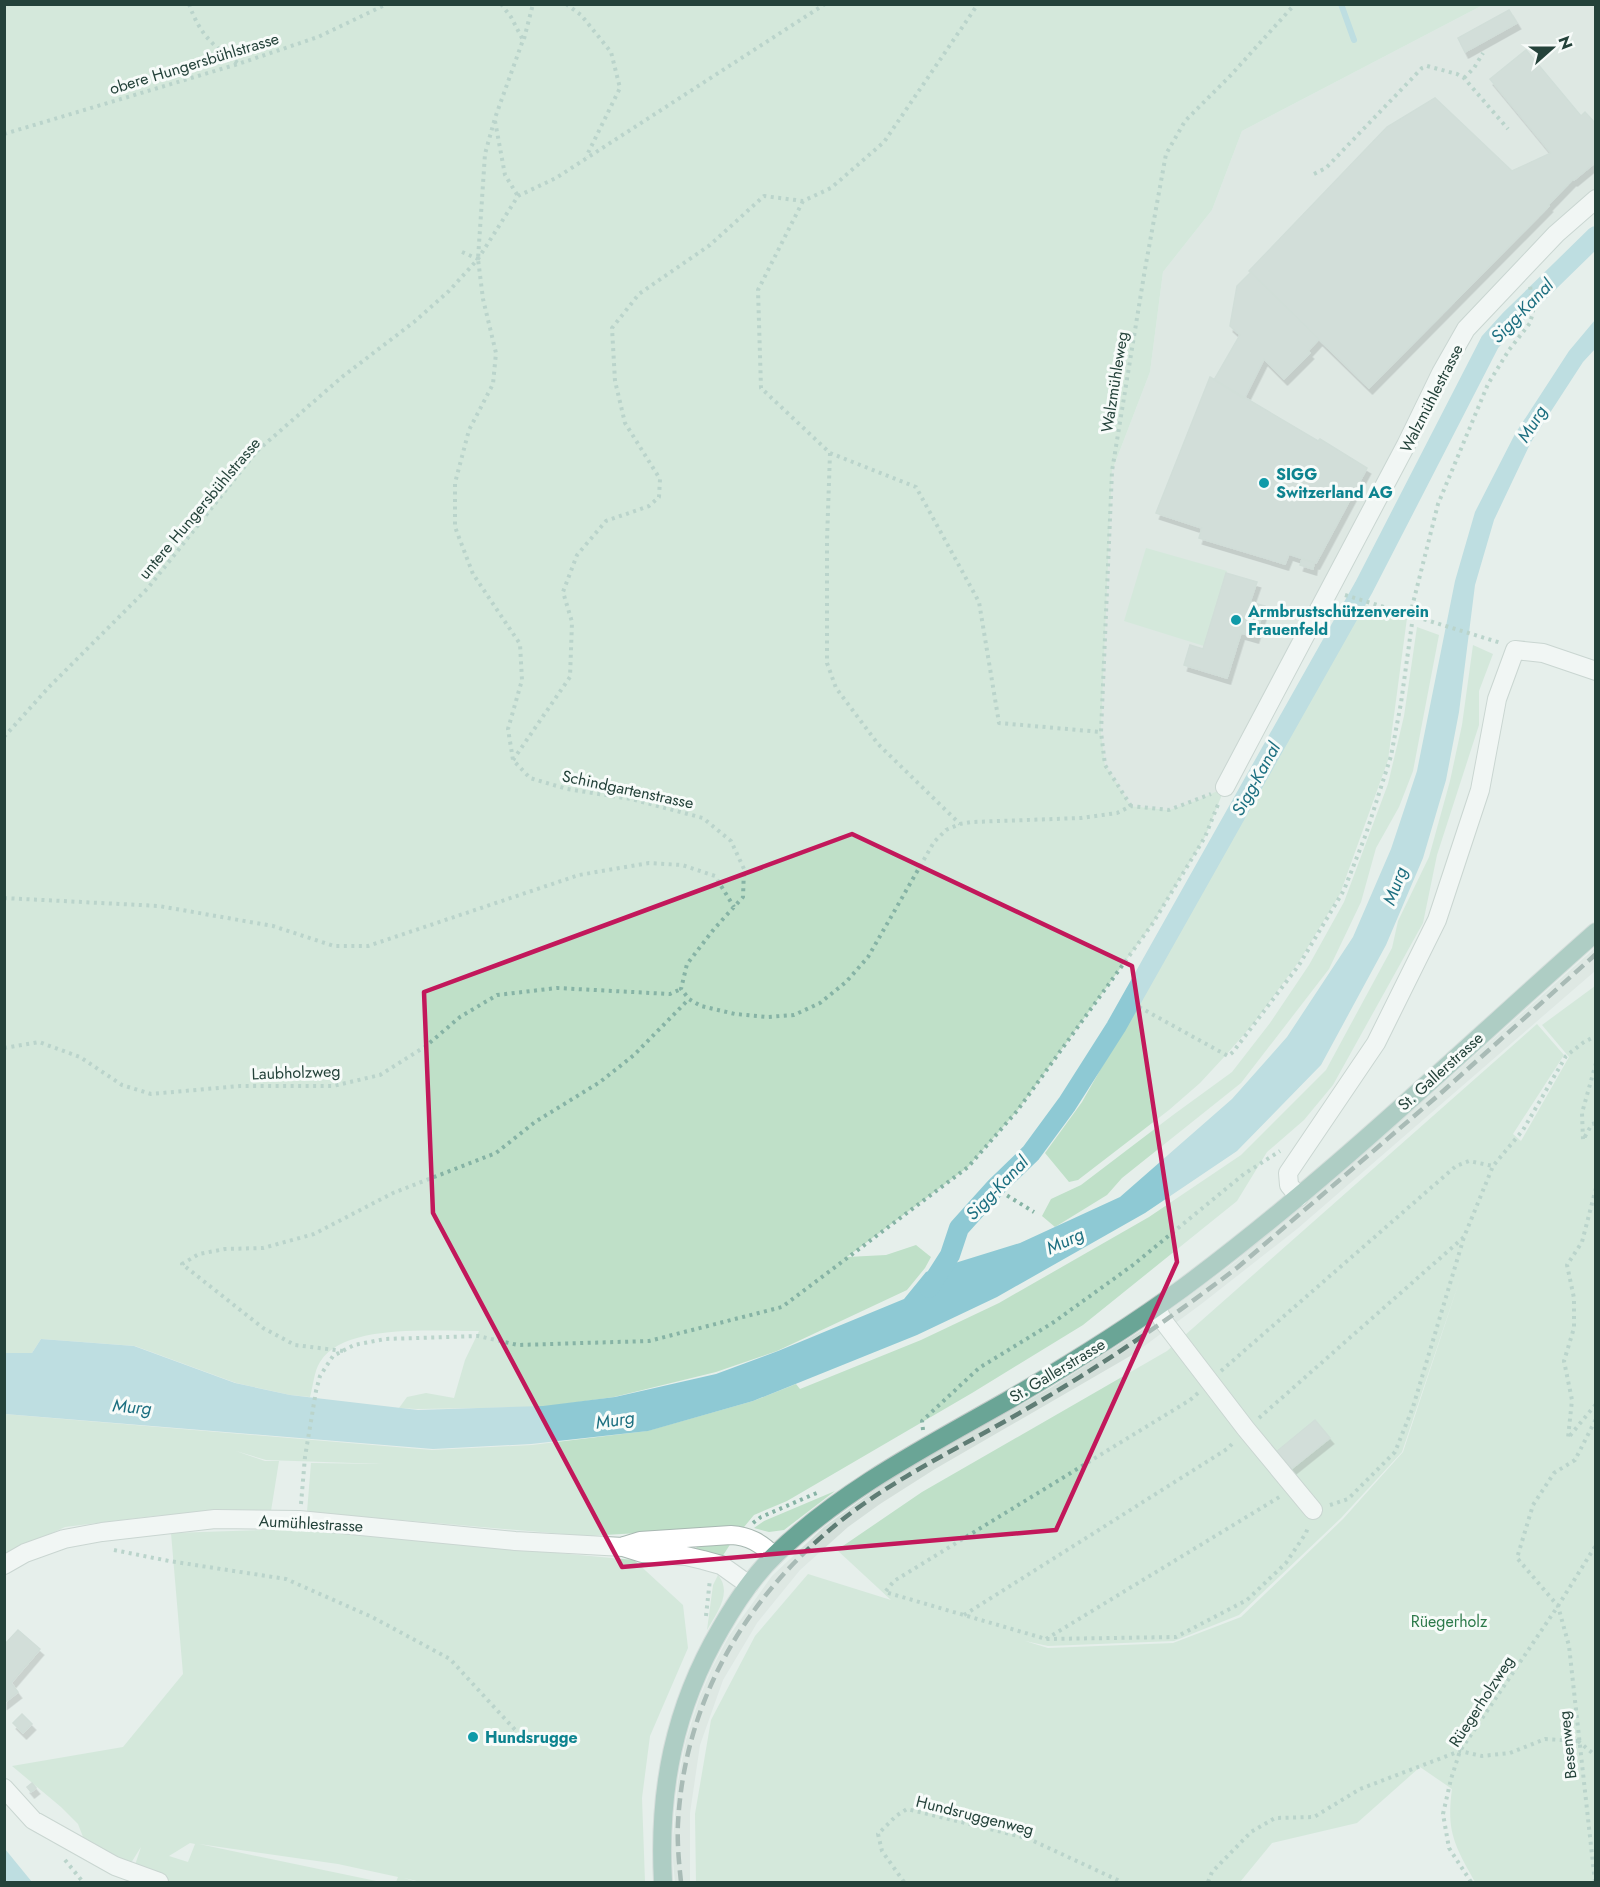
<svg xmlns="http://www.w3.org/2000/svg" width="1600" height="1887" font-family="Jost,sans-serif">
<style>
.built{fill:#d4dfda}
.green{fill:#bfe0c8;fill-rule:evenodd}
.water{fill:#8ec9d4}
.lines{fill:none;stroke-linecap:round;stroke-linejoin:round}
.stream{stroke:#8ec9d4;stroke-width:6}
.canal{stroke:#8ec9d4;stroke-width:20}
.building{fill:#bbcac4;stroke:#b8c9c2;stroke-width:1.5;filter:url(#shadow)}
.minor-casing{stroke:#a8b8b2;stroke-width:20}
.major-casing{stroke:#c2cac8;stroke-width:20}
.path{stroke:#86b3a5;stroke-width:4;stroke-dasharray:3 4.5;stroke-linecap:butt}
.minor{stroke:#fff;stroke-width:18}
.major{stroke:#6aa596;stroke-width:18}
.rail{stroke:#5f7d75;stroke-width:4.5;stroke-dasharray:12 6;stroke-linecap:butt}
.marked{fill:none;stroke:#c2185b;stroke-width:4.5;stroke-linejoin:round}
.culture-dot{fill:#0f9aa8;stroke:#f7fbf9;stroke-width:2}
.labels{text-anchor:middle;stroke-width:6;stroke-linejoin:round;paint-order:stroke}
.street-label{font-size:16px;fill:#24423a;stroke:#f7fbf9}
.culture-label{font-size:16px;font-weight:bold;fill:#0d838f;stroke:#f7fbf9;text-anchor:start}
.park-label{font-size:16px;fill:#2d7a4b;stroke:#f7fbf9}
.water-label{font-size:18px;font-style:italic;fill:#1c6f80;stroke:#f7fbf9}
</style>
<defs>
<filter id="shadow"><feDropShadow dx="3.5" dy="6" stdDeviation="0" flood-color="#0004"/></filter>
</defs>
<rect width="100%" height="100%" fill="#e6efeb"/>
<path class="built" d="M1483,5h112v194l-129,130 -241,458 -23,12 -33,11 -38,-4 -26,-40 -4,-34 11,-261 38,-99 13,-100 49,-62 30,-79z
M1595,948v23l-298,258 -97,76 -68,50 -197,114 -55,35 -32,23 -48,43 -43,53 -34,57 -23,65 -10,68v69h-15l-3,-32 6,-68 8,-42 13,-41 13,-31 17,-32 43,-60 52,-49 70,-51 158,-89 96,-61 87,-64 201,-172z"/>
<path class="green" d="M4,5h1479l-241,126 -30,79 -49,62 -13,100 -38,99 -11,261 4,33 26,41 38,4 32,-11 24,-12 -20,50 -52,86 -136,188 -49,56 -121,90 39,-2 30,-10 15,12 -6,11 -18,22 -130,61 -61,21 -102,25 -71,10 -126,2 -18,-1 8,-11 19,-4 28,5 11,-38 14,-29c-42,1 -134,-9 -159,31 -6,9 -7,25 -10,35l-20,-2 -54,-12 -101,-37 -94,-7 -9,14h-27z
M1146,548l81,23 -23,75 -80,-25z
M1364,605l43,13 -19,142 -48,134 -40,66 -46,63 -29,33 -25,27 -31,27 -91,70 -9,2 -24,-29 37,-51z
M1417,627l22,8 -26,136 -14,36 -23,41 -15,54 -32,67 -88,114 -119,95 -15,17 -52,32 -13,-11 9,-17 30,-14 92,-70 59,-43 38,-49 39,-58 35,-63 44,-118 16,-68z
M1473,645l20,9 -14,37v34l-42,130 -14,68 -90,162 -29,35 -37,32 -30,49 -154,124 -111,68 -185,108 -33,14 -10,12 -157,9 -280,-24 4,-49 72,1 -117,-4 -30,-9 29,10h14l-8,50h-49l-68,5 -89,11 -60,28 -1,-141 428,36 100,-5 115,-14 106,-30 43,-17 4,5 121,-49 78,-37 150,-86 92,-62 85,-85 66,-122 6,-27 31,-64 21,-76 12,-56z
M1595,986v896h-120c-20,-36 -29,-50 -23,-93l-32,-22 -63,56 -85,20 -32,39h-544l-1,-68 16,-94 44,-84 53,-62 83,26 -54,-50 85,-58 245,-141 370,-327 27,31 -51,79 8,7 48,-84 -27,-32zM1460,1279l-57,173 -60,67 -102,98 -68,26 -125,5 -23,-7 23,5 126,-5 65,-26 102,-97 61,-66z
M835,1491l-51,39 -15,2 -15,-4 10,-7z
M295,1529l339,31 49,45 5,43 -38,88 -8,62 3,84h-224l-17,-4 13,4h-21l2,-5 -60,-13 -139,-20 182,38h-246l-5,-2 11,-33 -10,16 -46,-21 -7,-18 -17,-17 -49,-41 111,-19 60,-73 -12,-141zM190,1843l5,1 -7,18 -19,-6z
M731,1543l-9,14 -26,-8 1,-3z
M718,1575c15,18 -2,39 -11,55l6,-45z"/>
<path class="water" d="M1595,320v29l-12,13 -52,80 -37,78 -19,65 -16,127 -13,68 -23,78 -37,87 -65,120 -84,86 -92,62 -148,84 -80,38 -164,66 -105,30 -117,13 -98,5 -428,-35v-61h27l9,-14 93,7 101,37 55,12 128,15 125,-4 72,-9 101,-23 62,-23 126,-52 22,-27 94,-29 100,-46 112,-98 55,-62 66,-100 38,-88 26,-78 38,-190 20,-69 40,-78 54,-83z
M5,1849l27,33h-27z"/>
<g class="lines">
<path class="stream" d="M1341,4l13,36"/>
<path class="canal" d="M929,1288l21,-33 9,-27 36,-40 36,-35 36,-49 49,-77 248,-440 126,-245 20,-22 86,-84"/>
</g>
<path class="building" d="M1509,10l8,13 -52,29 -7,-14z
M1526,50l55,66 4,-4 11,12v38l-22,18 -1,-1 -25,26 1,1 -180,182 -120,-117 138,-144 48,-29 77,73 39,-18 -61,-74z
M1251,272l68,67 -11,12 2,2 -26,26 -20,-20 -20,40 -30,-19 26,-45 -10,-9 7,-40z
M1210,377l108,64 2,-2 47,29 -51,95 -27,-9 -4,10 -86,-26 3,-10 -46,-15z
M1302,559l12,4 -1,6 -13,-4z
M1226,573l31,9 -7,20 15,4 -10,31 -14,-4 -14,45 -43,-13 6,-20 13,4z
M1315,1420l15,18 -40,32 -14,-18z
M18,1630l22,19 -29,34 7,9 -14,11v-58z
M22,1714l10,10 -9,9 -10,-10z
M32,1783l4,5 -5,4 -4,-5z"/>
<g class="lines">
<defs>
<path id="minor" d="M1225,787l181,-342 35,-72 25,-44 90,-95 40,-35
M1299,1197l-10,-12 -1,-12 88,-130 61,-123 43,-130 17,-91 18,-49 28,3 53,18
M1156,1308l8,14 82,107 67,81
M624,1546l16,-5 91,-6c18,1 30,8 43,21
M4,1565l21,-12 39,-14 38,-7 113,-13 84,1 216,21 108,6 19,6 44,3 17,4 18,5 28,20
M4,1788l29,32 82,46 44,16"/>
<path id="major" d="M663,1882c-5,-92 11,-174 58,-254 15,-26 32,-52 54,-73 67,-65 151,-108 232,-154 60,-35 120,-72 176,-113 146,-108 277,-236 413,-356"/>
</defs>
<use href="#minor" class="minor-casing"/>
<use href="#major" class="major-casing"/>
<path class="path" d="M189,4c10,29 24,43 49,59
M501,4l10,13 12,23 -28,78 -10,36 -7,105 5,40 13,54 -3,31 -24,46 -14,53v44l18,47 47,70 2,36 -14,49 5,31 17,18 37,11 64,10 72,19 28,23 13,28 -1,28 -29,32 -27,35 -6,25 8,10 12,7 34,8 33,3 26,-2 26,-12 26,-21 22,-25 66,-115 12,-12 14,-6 12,-2 109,-4 36,-5 14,-7 38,4 42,-16
M566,4l15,11 30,37 9,36 -34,69
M524,39l9,-35
M1464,78l10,-10 9,-15
M495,121l10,54 13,21
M4,134l234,-70 80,-27 69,-33
M1314,174l12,-6 96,-100 5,-2 30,8 7,4 44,51
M803,201l-45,89 3,98 69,65 86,34 63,115 20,121 102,9
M462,252l16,7
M830,453l-3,87v123l9,25 42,56 82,80
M1345,595l156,48
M1410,615l28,-111 50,-120 21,-34 21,-27 3,-11 -3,-27
M4,737l45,-50 99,-99 109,-137 85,-74 72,-55 35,-31 29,-32 40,-63 38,-18 269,-174
M513,760l57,-83 2,-55 -9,-30 14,-37 29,-34 43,-15 10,-9 1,-18 -35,-56 -10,-42 -3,-53 27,-34 71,-49 54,-49 39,5 28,-13 53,-46 94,-138
M1131,806l-26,-41 -4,-33 11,-261 33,-202 21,-115 19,-33 46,-46 64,-71
M4,898l155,8 114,20 61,20h34l211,-71 70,-12 33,2 33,11 19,31
M1139,1007l89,49 5,-4 66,-87 45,-75 22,-56 25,-78 10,-53 12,-87
M4,1048l35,-6 41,15 42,28 29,9 89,-8h93l47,-11 46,-29 34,-29 37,-22 60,-7 113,6 11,-5
M1596,1063l-14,50 1,27 9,-16 4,-1
M991,1180l12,13 31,19
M1596,1188l-14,54 -15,23 7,33v30l-10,33 8,39 -4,38 28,-34
M343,1351l-48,-6 -32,-17 -81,-64 17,-10 26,-5 38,-1 51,-14 79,-41 103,-40 39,-31 65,-40 34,-27 55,-56
M1221,1371l235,-205 13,-5 24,5
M1198,1393l-8,7 -296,181 -9,11 161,47 130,-2 71,-37 39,-37 20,-30 2,-6
M1259,1418l205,-181 29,-71 30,-36 43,-74 18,-14 12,-6
M923,1430l-1,-9 57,-53 75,-46 79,-57 111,-91 36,-23
M301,1504l4,-47 11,-66 4,-15 13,-20 21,-11 31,-6 93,-3 40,9 131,-4 133,-34 186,-140 49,-56 136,-188 52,-86 14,-35
M1330,1505l18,-6 47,-47 18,-45 51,-170
M753,1523l8,-6 58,-25
M114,1550l55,11 117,18 86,38 78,42 78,85
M964,1615l263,-166 7,-7
M706,1616l4,-37
M1046,1639l235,-143
M1578,1741l18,15
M65,1860l18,22
M904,1882l-22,-31 -4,-17 18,-18 11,-7 120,29 95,44
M1208,1882l4,-10 39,-40 24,-14 39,-1 46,-28 100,-38 22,5 28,-3 35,-14 33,2
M1471,1882l-22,-34 -6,-34 8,-35 9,-28 98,-145 38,-61
M1595,1882l-26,-236 -11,-40 -41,-48 16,-53 21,-32 21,-13 21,-41"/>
<use href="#minor" class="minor"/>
<use href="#major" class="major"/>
<path class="rail" d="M681,1882c-2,-19 -4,-39 -3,-59 7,-132 78,-243 184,-318 51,-36 108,-63 161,-94 75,-43 147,-92 215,-144l203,-174 155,-139"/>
</g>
<path d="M0 0H1600V1887H0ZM852,834l280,132 45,296 -121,268 -434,37 -189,-354 -9,-221z" fill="#e6efeb" fill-opacity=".55" fill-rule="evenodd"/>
<path class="marked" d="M852,834l280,132 45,296 -121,268 -434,37 -189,-354 -9,-221z"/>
<g class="culture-dot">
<circle cx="1264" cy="483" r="6"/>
<circle cx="1236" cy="620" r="6"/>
<circle cx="473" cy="1737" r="6"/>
</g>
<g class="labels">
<g class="street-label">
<text transform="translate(194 63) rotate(-17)" y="6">obere Hungersbühlstrasse</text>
<text transform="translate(1114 382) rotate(-81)" y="6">Walzmühleweg</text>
<text transform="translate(1431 398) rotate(-63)" y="6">Walzmühlestrasse</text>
<text transform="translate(199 508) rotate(-50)" y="6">untere Hungersbühlstrasse</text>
<text transform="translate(628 789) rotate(12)" y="6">Schindgartenstrasse</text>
<text transform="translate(1440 1071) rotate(-42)" y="6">St. Gallerstrasse</text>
<text transform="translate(296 1072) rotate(-2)" y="6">Laubholzweg</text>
<text transform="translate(1057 1370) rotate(-31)" y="6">St. Gallerstrasse</text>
<text transform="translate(311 1523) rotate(3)" y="6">Aumühlestrasse</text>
<text transform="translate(1481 1701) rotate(-57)" y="6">Rüegerholzweg</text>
<text transform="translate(1567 1745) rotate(-96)" y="6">Besenweg</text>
<text transform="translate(975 1815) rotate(14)" y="6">Hundsruggenweg</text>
</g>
<g class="culture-label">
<text x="1276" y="480">SIGG<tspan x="1276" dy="18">Switzerland AG</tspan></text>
<text x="1248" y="617">Armbrustschützenverein<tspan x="1248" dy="18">Frauenfeld</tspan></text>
<text x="485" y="1743">Hundsrugge</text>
</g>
<g class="park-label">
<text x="1449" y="1627">Rüegerholz</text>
</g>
<g class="water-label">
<text transform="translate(1522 311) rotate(-46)" y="6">Sigg-Kanal</text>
<text transform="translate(1532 424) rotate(-58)" y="6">Murg</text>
<text transform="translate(1256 779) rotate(-61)" y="6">Sigg-Kanal</text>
<text transform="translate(1395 886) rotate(-70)" y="6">Murg</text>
<text transform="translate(997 1188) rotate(-46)" y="6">Sigg-Kanal</text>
<text transform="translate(1065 1241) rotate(-25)" y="6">Murg</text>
<text transform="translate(132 1407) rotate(5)" y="6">Murg</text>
<text transform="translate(615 1420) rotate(-8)" y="6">Murg</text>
</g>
</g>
<rect width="1600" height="1887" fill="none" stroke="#24423a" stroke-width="12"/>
<g transform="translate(1552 48) rotate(69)" stroke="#f7fbf9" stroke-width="4.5" paint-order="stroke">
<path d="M0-4.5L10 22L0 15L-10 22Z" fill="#24423a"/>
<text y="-9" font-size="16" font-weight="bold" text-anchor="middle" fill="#24423a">N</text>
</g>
</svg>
